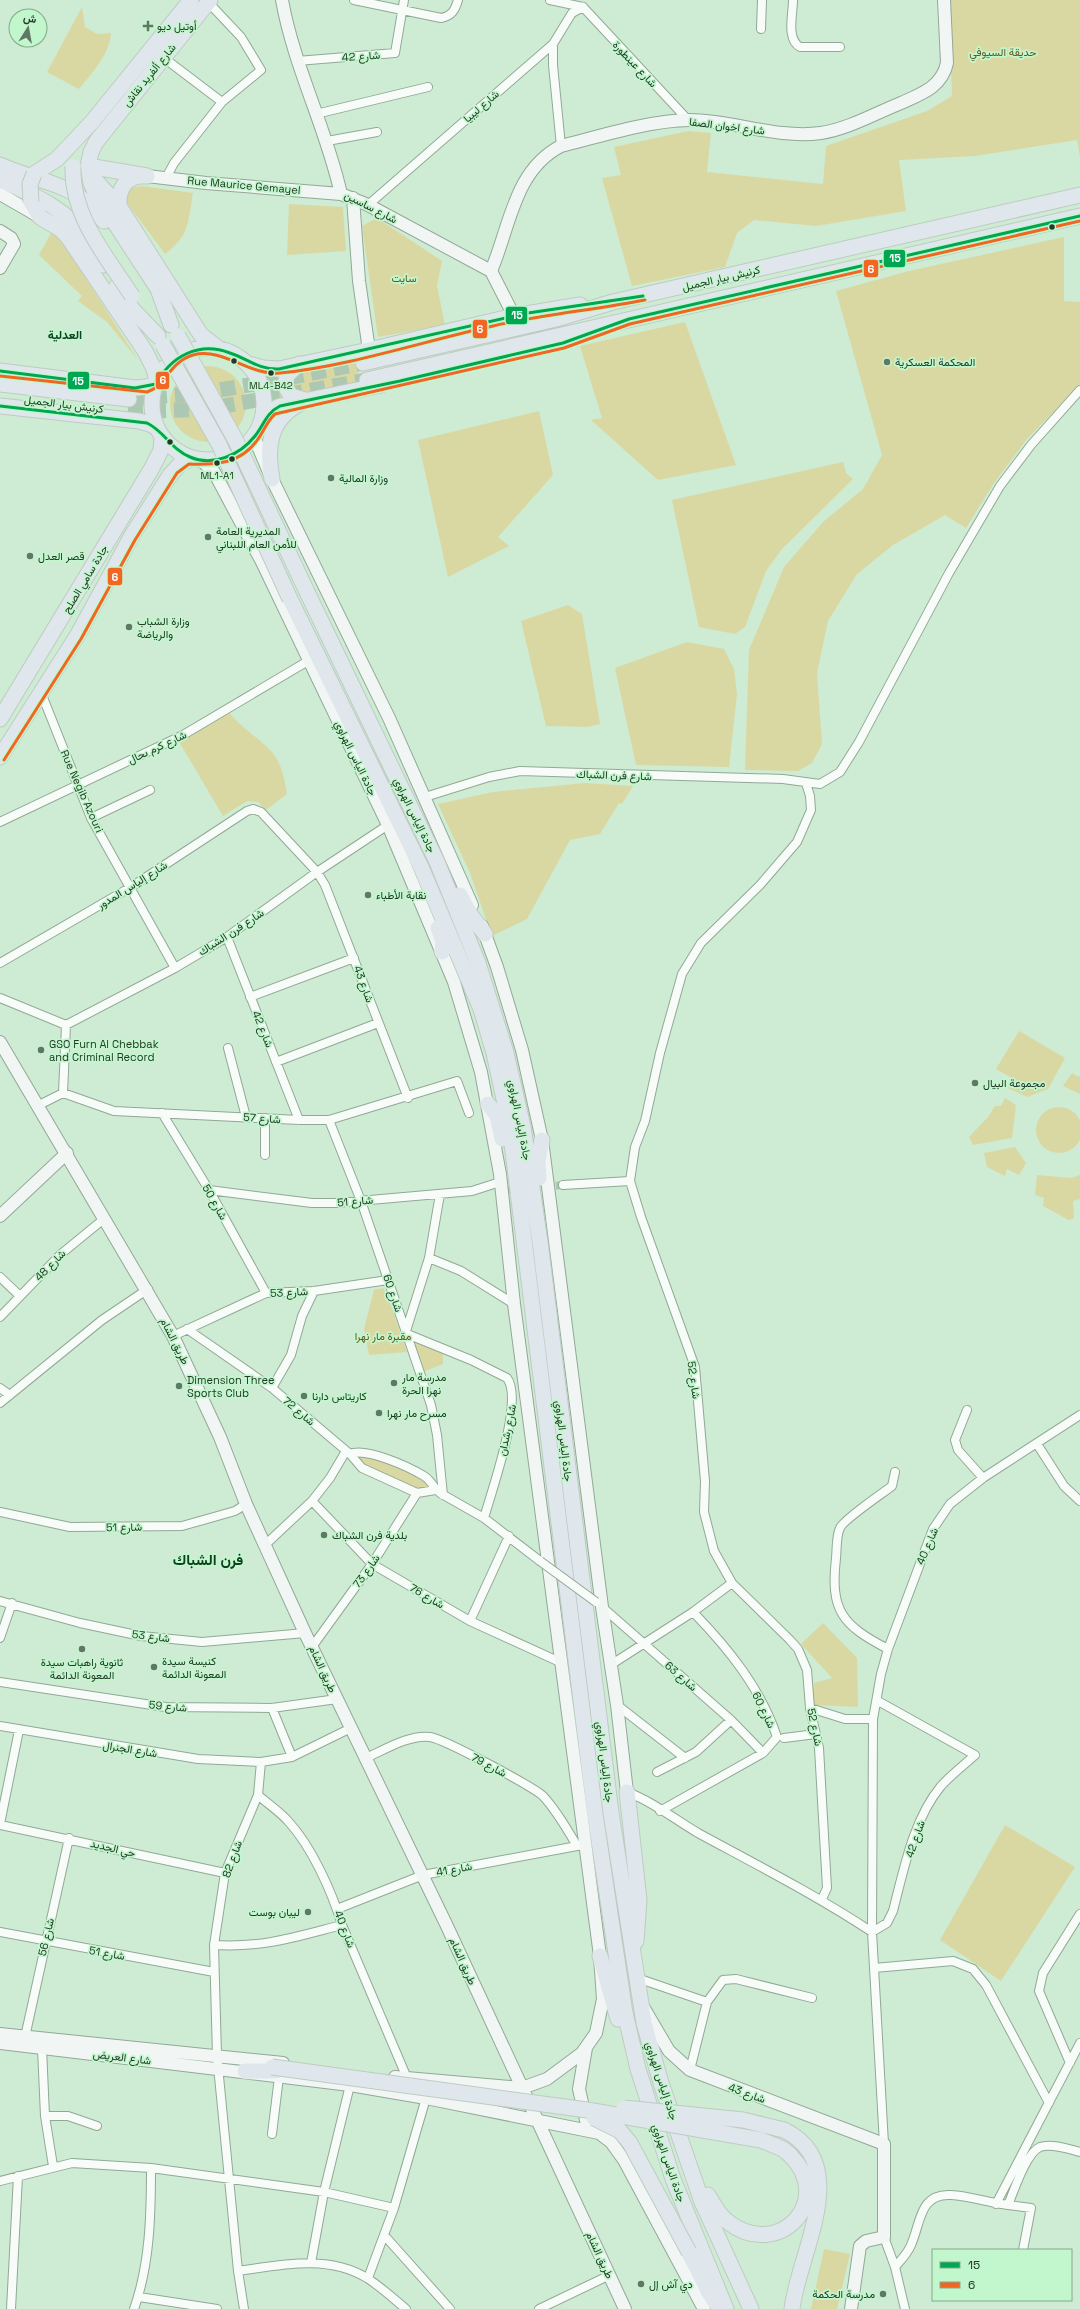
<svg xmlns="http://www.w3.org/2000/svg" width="1080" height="2309" font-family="'Space Grotesk',Vazirmatn,sans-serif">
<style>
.green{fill:#dad8a2}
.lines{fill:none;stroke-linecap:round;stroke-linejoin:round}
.street-tunnel{stroke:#acc7b2;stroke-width:8;stroke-dasharray:8 4;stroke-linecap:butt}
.highway-tunnel{stroke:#acc7b2;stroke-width:15;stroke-dasharray:15 8;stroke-linecap:butt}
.street-casing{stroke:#92a896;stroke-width:10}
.secondary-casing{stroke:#92a896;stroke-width:14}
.highway-casing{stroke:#bdccc1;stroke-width:17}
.street{stroke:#f8fcf9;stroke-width:8}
.secondary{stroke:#f1f6f5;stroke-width:12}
.highway{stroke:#e0e7ec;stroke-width:15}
.street-bridge-casing{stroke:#92a896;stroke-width:10;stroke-linecap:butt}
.highway-bridge-casing{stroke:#bdccc1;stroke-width:17;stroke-linecap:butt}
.street-bridge{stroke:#f8fcf9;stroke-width:8}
.highway-bridge{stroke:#e0e7ec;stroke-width:15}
.bus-1-casing{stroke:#c2f7cd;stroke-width:6}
.bus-2-casing{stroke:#c2f7cd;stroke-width:6}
.bus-1{stroke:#00a651;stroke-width:3}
.bus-2{stroke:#f26522;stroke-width:3}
.poi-dot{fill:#5f7764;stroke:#c2f7cd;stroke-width:1.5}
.bus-dot{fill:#233828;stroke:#c2f7cd;stroke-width:1.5}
.labels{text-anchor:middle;stroke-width:3.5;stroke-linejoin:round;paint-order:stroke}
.bus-label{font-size:10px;fill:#233828;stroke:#c2f7cd}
.poi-label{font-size:11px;fill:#233828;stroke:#c2f7cd;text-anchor:start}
.park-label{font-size:11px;fill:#65541e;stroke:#c2f7cd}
.street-label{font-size:11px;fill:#233828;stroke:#c2f7cd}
.neighbourhood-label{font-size:12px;font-weight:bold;fill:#0d401f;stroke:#c2f7cd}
.district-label{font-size:15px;font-weight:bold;fill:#0d401f;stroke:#c2f7cd}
.line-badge{stroke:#c2f7cd;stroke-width:1.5}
.badge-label{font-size:11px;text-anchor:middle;font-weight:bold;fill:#fff}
</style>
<rect width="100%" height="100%" fill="#ceebd4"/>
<path class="green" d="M949,0h131v157l-3,-17 -102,16 -76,4 7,51 -90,15 -62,-6 -17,13 -12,34 -93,19 -30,-108 19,-3 -7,-28 74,-16 23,2 -4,39 116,12 3,-38 101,-35 25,-15z
M82,7l3,20 12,7 14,-1c-1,21 -19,40 -32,56l-32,-17z
M142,186l51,7c-5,28 -3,43 -28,61l-38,-51 -2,-11 5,-4z
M289,204l54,3 3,44 -59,4z
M377,218l65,43 -5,25 8,39 -67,12 -16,-111z
M52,231l7,5 79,124 -31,-38 -29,-21 4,-5 -43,-41z
M1064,237v64l16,1v83l-53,54 -33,44 -28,45 -21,-13 -52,30 -36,29 -29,47 -11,52 5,71 -10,19 -14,8 -53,-1 4,-120 35,-83 39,-45 40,-33 19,-34 -46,-164 73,-20z
M685,322l51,143 -78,15 -67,-60 11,-2 -22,-72z
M355,360l6,23 -65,13 -6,-17 7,-7z
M170 404a38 38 0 1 1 76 0a38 38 0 1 1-76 0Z
M282,379l3,18 -14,7 1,-9 -3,-14z
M539,411l14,64 -55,62 11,9 -61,31 -30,-137z
M843,462l3,11 7,6 -71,70 -16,22 -21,56 -10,7 -36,-7 -27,-127z
M568,605l14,9 18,110 -13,3 -41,-1 -25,-105z
M687,642l37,7 10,20 3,25 -8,73 -93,-2 -21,-97z
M228,711c12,16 27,24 41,38 12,11 16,31 18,45l-21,16 -8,-8 -11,-1 -24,15 -45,-76z
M585,783l48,3 -11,18 -3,-1 -19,31 -30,6 -43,79 -35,17 -22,-63 -32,-69 55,-12z
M1019,1031l46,27 -17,31 -21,8 -19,-9 4,-10 -16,-9z
M1072,1073l7,4 1,-2v19l-17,-8z
M1005,1098l11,7 -4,33 -39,7 -4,-8 19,-20 7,-11h6z
M1036 1130a23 23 0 1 1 46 0a23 23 0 1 1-46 0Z
M1015,1147l11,16 -7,12 -12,-6 -2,7 -18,-9 -3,-14z
M1037,1175l34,3 9,-3v24l-7,2 1,17 -5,2 -26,-14 1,-8 -9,-3z
M383,1288l4,6 20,58 -38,3 -5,-26 10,-39z
M408,1335l35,13v16l-20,8z
M356,1451l68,25 12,14 -11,2 -71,-31z
M823,1623l34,35 1,49 -45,-2 1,-22 18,-5 -31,-34z
M1005,1825l70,42 -74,114 -61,-41z
M824,2249l26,5 -13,55h-26z"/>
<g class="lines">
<path class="street-tunnel" d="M496,1191l67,-6"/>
<path class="highway-tunnel" d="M129,399l72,-6 72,-12 90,-18
M128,412l80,-3 159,-29"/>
<defs>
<path id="street" d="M354,0l87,18c11,-2 14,-8 17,-18
M550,0l33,7
M793,0c0,14 -7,39 7,47h40
M583,7l105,113
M761,29l1,-29
M553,44v21l8,81
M164,58l58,44
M297,61l98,-8 9,-53
M316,114l112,-27
M327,141l50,-9
M166,178l8,-15 48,-61 39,-32 -20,-33 -33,-35
M368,205l185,-161 19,-31 11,-6
M42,695l49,123 84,150
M806,783l4,13 1,14 -14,32 -37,43 -59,58 -19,31 -22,79 -15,68 -10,26 -5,34 11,36 54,150 10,114 -1,31 10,39 18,32 58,57 8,9 9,21 3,38 9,40 8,140 -5,11
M425,797l64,-20 31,-6 263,8 37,5 20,-12 19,-30 90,-169 51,-87 31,-41 49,-55
M91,818l59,-28
M0,822l183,-87 125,-74
M227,937l72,183
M0,963l131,-76 116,-76 6,-2 8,3 56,60 8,13 83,213
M250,997l104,-39
M0,998l66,27 109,-57 52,-31 90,-65 71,-47
M228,1048l18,69
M276,1062l102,-39
M63,1093l51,18 185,9h30l128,-39 12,32
M63,1093l3,-68
M37,1106l26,-13
M162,1113l47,77 57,103
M329,1120l32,81 70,204 6,30 6,60
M265,1155v-37
M563,1185l67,-4
M209,1190l103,13h24l136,-12 28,-9
M429,1258l32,13 53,33
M0,1277l20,19
M0,1317l61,-63 44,-36
M187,1329l85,59 78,66 12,14 55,25 19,-3c-3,-5 -7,-11 -12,-14 -15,-9 -58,-29 -74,-22
M406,1331l23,-73 11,-64
M407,1334l64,26 36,18c17,22 -15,112 -23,140
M173,1336l93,-43 48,-2 74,-11
M0,1388l10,7
M272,1388l19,-33 11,-39 12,-25
M0,1403l102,-83 46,-31
M967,1410l-12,30 3,10 25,28
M1037,1444l27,42 16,15
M440,1493l44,25 56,43
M312,1501l60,63 98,57 92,42
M0,1512l70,15 112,-1 53,-15 11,-7
M266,1544l46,-43 18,-23 16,-27
M0,1601l80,22 61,13 61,6 103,-9
M601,1606l130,114 32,33
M470,1621l39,-85
M0,1638l12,-35
M312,1647l60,-83 45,-71
M888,1649c-46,-24 -58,-38 -52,-91 1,-9 0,-22 4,-30 3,-8 43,-35 52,-42l3,-14
M612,1664l81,-52 39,-29
M0,1682l165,25 107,1 65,-9
M617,1705l68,53
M272,1708l20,49
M810,1708l35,11h28
M0,1726l198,33 63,3 31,-5 59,-29
M784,1738l32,-4
M366,1758c18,-8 44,-24 64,-21 14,2 102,49 113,59 14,15 24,33 34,50l9,-1
M657,1772l39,-20 35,-32
M627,1792c23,8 49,28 71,41 59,32 118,62 174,99l15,-9 6,-12c11,-42 20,-91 48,-125 10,-11 23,-21 34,-31l-97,-54
M258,1795c10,9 22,17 30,26 24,26 44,71 54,104l65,153
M660,1811l103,-58 14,-16c-16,-48 -48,-88 -84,-125
M0,1824l19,-94
M0,1825l225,48
M337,1909l86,-34 154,-29
M0,1932l214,40
M214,1945c49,3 81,-8 128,-20
M874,1968l79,-7 20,8 13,16 63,118
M637,1978l70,24
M25,2037l44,-199
M42,2048l3,68 8,50
M1070,2063l-31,-72 4,-18 37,-59
M690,2070l17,-68 16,-22 13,-1 76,19
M45,2116h23l29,10
M272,2134l7,-57
M884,2144l-12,-212 1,-213 8,-45 7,-25 45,-120 17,-25 33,-26 97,-63
M0,2181l72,-18 79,5 173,24 70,16
M996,2204l84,-161
M1008,2205l23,3 -8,42
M384,2235l66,74
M884,2237l11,30 10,42
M311,2263l13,-71 26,-107
M895,2267c6,-7 13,-14 16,-22 10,-22 8,-52 40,-50 19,1 38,8 57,10 6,-14 18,-52 32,-58 11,-4 29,2 40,5
M238,2271c43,-6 89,-17 129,7 14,9 27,21 39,31
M368,2278l26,-70 32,-110
M139,2297l78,12
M11,2309l7,-133
M134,2309c16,-45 17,-94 17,-141
M244,2309l-6,-38 -21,-215 -3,-111 11,-72 33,-78 3,-33
M539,2309l71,-34"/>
<path id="secondary" d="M282,0c12,67 44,127 59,194
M147,176l59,7 135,11 27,11 123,66 23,45
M0,194l40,23
M353,198l6,83 10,69
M0,231l11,7 3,6 -14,24
M491,271c19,-44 23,-101 70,-125 36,-9 91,-26 128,-26 44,0 87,19 132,13 27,-4 55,-20 80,-30 20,-9 41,-16 46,-40l-3,-63
M254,437l18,42 117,239 83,187
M201,460l13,12 48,90 126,263 66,157 27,90 19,102 14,130 86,652 3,43 -7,34 -14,20 -35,26 -25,9 -127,-11
M482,926l15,41 25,83 20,90 60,467 15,98 10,87
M0,1042l173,294 47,101 26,67 59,129 141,291 179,385
M0,1216l67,-63
M642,2005l27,46 21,19 194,74v93l-18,4 -6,5 -9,63
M0,2034l283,29
M0,2043l350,42 76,13 173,35 12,9 13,18 80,149
M586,2048l-7,41 9,40"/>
<path id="highway" d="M0,165c44,20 71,14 104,56
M88,166l59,10
M34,174l23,-15 35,-37 99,-122
M0,179c25,13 55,24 74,45 11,12 20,27 29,41
M96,181l23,25 82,129 18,14
M31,202l9,15 20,12 8,8 77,114 9,18 3,12
M119,206c-1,-16 6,-30 24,-30
M117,286l16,24 25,26
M171,325l-13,-36 -62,-95 -5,-11 -3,-17 3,-14 5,-10 114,-142
M152 404a56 56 0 1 1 112 0a56 56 0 1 1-112 0Z
M363,363l193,-44 57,-17 467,-107
M248,364l15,4 16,1 90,-19 145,-34 66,-11
M299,364l-12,11 -2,11 6,10 14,4
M0,371l135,17 11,-1 10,-3
M367,380l713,-164
M0,384l129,15
M0,406l139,15 11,3 8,5
M263,419l7,-8 10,-5 101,-21
M272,479c-6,-31 -3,-59 27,-75
M308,594l129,268 41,101 28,90 17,74 17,115 71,571 33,210 17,60 41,119 49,107
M290,599l131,268 60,142 13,44 16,74 85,687 30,199 13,56 35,110 53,130
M0,719l152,-251 9,-18 1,-14
M0,757l77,-121 54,-99 39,-62 11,-12 12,-5
M460,895l10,19 15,20
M438,928l5,13 -1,11
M488,1104l9,12 5,23
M539,1178l-1,-17 4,-21
M627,1792l12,108 -3,41
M600,1956l18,63
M245,2071h31
M784,2130c70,34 14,124 8,179
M708,2195c6,10 11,20 20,27 50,39 108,-21 62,-67
M689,2252l20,41 10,14"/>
</defs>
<use href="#street" class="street-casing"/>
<use href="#secondary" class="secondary-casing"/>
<use href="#highway" class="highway-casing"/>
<use href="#street" class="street"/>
<use href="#secondary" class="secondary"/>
<use href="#highway" class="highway"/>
<defs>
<path id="street-bridge" d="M540,1561l56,41"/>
<path id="highway-bridge" d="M73,167c-2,49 34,90 59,129
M31,202l-1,-18 4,-10
M178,336l57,103 73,155
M163,345l56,99 71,155
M272,2067l315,43 174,30 22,9 7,6
M624,2108l119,12 41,10
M594,2118l26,13 10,12 59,109"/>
</defs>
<use href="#street-bridge" class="street-bridge-casing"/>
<use href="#highway-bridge" class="highway-bridge-casing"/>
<use href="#street-bridge" class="street-bridge"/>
<use href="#highway-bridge" class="highway-bridge"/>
<defs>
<path id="bus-1" d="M0,371l135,17 21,-4
M156,384c15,-28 43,-43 74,-31 18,6 29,17 49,16l249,-56 115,-17
M0,406l147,17c17,8 25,27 43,34 23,10 50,-2 65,-21 9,-11 11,-23 25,-30l120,-25 163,-38 66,-24 451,-103"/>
<path id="bus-2" d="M0,376l147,16c19,-6 22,-30 46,-37 31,-8 56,21 87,18 70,-7 144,-32 213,-47 50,-12 102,-16 152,-26
M4,760l77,-121 54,-99 42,-67 12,-9c27,1 52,0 69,-25 6,-8 9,-18 17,-25l289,-66 66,-24 450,-103"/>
</defs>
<use href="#bus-1" class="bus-1-casing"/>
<use href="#bus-2" class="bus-2-casing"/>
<use href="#bus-1" class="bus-1"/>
<use href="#bus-2" class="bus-2"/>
</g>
<g class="poi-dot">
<path d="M146 20h4v4h4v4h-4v4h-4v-4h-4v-4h4z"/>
<circle cx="887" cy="362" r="4"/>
<circle cx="331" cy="478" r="4"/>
<circle cx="208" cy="537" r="4"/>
<circle cx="30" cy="556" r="4"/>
<circle cx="129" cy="627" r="4"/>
<circle cx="368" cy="895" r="4"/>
<circle cx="41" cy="1050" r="4"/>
<circle cx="975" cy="1083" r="4"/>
<circle cx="394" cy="1383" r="4"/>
<circle cx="179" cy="1386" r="4"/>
<circle cx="304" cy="1396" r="4"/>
<circle cx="379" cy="1413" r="4"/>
<circle cx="324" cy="1535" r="4"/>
<circle cx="82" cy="1649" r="4"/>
<circle cx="154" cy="1667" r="4"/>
<circle cx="308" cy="1912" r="4"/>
<circle cx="641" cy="2284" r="4"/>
<circle cx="883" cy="2294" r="4"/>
</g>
<g class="bus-dot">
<circle cx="1052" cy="227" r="3.5"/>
<circle cx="234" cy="361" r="3.5"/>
<circle cx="271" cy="373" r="3.5"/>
<circle cx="170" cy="442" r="3.5"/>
<circle cx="232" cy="459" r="3.5"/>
<circle cx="217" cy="463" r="3.5"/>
</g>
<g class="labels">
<g class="bus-label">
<text x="271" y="389">ML4-B42</text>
<text x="217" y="479">ML1-A1</text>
</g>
<g class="poi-label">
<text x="157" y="30">أوتيل ديو</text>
<text x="895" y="366">المحكمة العسكرية</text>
<text x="339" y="482">وزارة المالية</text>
<text x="216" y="535">المديرية العامة<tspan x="216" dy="13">للأمن العام اللبناني</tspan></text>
<text x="38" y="560">قصر العدل</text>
<text x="137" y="625">وزارة الشباب<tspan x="137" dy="13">والرياضة</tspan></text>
<text x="376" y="899">نقابة الأطباء</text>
<text x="49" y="1048">GSO Furn Al Chebbak<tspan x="49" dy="13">and Criminal Record</tspan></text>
<text x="983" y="1087">مجموعة البيال</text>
<text x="402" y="1381">مدرسة مار<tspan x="402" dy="13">نهرا الحرة</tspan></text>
<text x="187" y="1384">Dimension Three<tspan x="187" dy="13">Sports Club</tspan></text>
<text x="312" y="1400">كاريتاس دارنا</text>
<text x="387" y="1417">مسرح مار نهرا</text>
<text x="332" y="1539">بلدية فرن الشباك</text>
<text x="162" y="1665">كنيسة سيدة<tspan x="162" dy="13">المعونة الدائمة</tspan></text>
<text x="82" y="1666" text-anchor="middle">ثانوية راهبات سيدة<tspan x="82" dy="13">المعونة الدائمة</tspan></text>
<text x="300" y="1916" text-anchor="end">ليبان بوست</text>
<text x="649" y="2288">دي آش إل</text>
<text x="875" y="2298" text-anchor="end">مدرسة الحكمة</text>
</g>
<g class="park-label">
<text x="1003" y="56">حديقة السيوفي</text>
<text x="404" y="282">سايت</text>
<text x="383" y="1340">مقبرة مار نهرا</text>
</g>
<g class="street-label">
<text transform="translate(361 56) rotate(-4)" y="4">شارع 42</text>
<text transform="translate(635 64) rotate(47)" y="4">شارع عينطورة</text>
<text transform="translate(149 75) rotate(-51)" y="4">شارع ألفريد نقاش</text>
<text transform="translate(481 106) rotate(-41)" y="4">شارع ليبيا</text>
<text transform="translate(727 126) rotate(7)" y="4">شارع اخوان الصفا</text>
<text transform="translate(244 185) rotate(5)" y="4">Rue Maurice Gemayel</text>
<text transform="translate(371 207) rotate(27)" y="4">شارع ساسين</text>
<text transform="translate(721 278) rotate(-13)" y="4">كرنيش بيار الجميل</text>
<text transform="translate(64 404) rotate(7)" y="4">كرنيش بيار الجميل</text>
<text transform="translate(85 579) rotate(-59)" y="4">جادة سامي الصلح</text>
<text transform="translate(157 747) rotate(-25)" y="4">شارع كرم ىحال</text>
<text transform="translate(356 758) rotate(64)" y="4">جادة الياس الهراوي</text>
<text transform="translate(614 775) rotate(2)" y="4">شارع فرن الشباك</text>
<text transform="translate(82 791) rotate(66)" y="4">Rue Negib Azouri</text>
<text transform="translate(415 815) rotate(64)" y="4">جادة إلياس الهراوي</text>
<text transform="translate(132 885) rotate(-32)" y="4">شارع إلياس المدور</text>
<text transform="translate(231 932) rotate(-33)" y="4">شارع فرن الشباك</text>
<text transform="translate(364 984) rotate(70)" y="4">شارع 43</text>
<text transform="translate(263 1029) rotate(68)" y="4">شارع 42</text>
<text transform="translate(262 1118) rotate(4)" y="4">شارع 57</text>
<text transform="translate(520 1120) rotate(79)" y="4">جادة إلياس الهراوي</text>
<text transform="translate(355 1201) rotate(-5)" y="4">شارع 51</text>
<text transform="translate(215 1202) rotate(60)" y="4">شارع 50</text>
<text transform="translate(50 1265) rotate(-45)" y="4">شارع 48</text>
<text transform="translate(289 1292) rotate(-3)" y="4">شارع 53</text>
<text transform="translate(393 1293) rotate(71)" y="4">شارع 60</text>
<text transform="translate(175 1341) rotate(63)" y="4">طريق الشام</text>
<text transform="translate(694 1380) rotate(82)" y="4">شارع 52</text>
<text transform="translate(299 1411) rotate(40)" y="4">شارع 72</text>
<text transform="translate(507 1430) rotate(-78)" y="4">شارع رشدان</text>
<text transform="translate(564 1441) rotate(83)" y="4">جادة إلياس الهراوي</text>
<text transform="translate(124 1527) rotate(-1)" y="4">شارع 51</text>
<text transform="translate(927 1546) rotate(-67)" y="4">شارع 40</text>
<text transform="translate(366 1571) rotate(-55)" y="4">شارع 73</text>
<text transform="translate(427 1596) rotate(30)" y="4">شارع 76</text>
<text transform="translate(151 1636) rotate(7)" y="4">شارع 53</text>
<text transform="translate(323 1669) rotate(65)" y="4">طريق الشام</text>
<text transform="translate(681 1676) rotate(41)" y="4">شارع 63</text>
<text transform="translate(168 1706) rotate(5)" y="4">شارع 59</text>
<text transform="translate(764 1710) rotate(64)" y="4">شارع 60</text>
<text transform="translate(815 1727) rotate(78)" y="4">شارع 52</text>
<text transform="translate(130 1749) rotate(9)" y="4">شارع الجنرال</text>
<text transform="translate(605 1762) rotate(83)" y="4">جادة إلياس الهراوي</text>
<text transform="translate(489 1765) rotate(28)" y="4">شارع 79</text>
<text transform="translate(915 1839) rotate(-71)" y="4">شارع 42</text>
<text transform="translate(113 1848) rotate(13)" y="4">حي الجديد</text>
<text transform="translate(232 1859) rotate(-70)" y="4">شارع 82</text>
<text transform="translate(454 1869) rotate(-10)" y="4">شارع 41</text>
<text transform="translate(345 1929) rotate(69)" y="4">شارع 40</text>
<text transform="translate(46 1937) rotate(-77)" y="4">شارع 56</text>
<text transform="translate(107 1953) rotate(10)" y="4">شارع 51</text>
<text transform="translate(463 1961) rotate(66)" y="4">طريق الشام</text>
<text transform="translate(122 2057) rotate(7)" y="4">شارع العريض</text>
<text transform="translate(662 2081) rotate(72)" y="4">جادة إلياس الهراوي</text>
<text transform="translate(747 2093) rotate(20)" y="4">شارع 43</text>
<text transform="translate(669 2163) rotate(71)" y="4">جادة الياس الهراوي</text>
<text transform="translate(600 2255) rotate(65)" y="4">طريق الشام</text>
</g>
<g class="neighbourhood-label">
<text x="65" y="339">العدلية</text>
</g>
<g class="district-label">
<text x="208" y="1565">فرن الشباك</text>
</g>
</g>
<g class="line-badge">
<rect x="883" y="249" width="23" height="19" rx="4" fill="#00a651"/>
<rect x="863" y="259" width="16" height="19" rx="4" fill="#f26522"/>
<rect x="505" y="306" width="23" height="19" rx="4" fill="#00a651"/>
<rect x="472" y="319" width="16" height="20" rx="4" fill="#f26522"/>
<rect x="155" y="371" width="15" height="19" rx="4" fill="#f26522"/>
<rect x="67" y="371" width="23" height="19" rx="4" fill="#00a651"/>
<rect x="107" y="567" width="16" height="19" rx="4" fill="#f26522"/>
</g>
<g class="badge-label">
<text x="895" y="262">15</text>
<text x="871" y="273">6</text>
<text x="517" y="319">15</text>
<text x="480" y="333">6</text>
<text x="163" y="384">6</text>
<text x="78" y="385">15</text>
<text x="115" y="581">6</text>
</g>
<rect x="932" y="2249" width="140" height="52" fill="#c2f7cd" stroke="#82ab8b"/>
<rect x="940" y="2262" width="20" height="6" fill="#00a651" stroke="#82ab8b"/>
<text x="968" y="2269" font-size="12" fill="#233828">15</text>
<rect x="940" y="2282" width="20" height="6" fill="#f26522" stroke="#82ab8b"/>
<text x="968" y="2289" font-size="12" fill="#233828">6</text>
<g transform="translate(28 28) rotate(11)"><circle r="19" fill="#c2f7cd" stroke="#82ab8b"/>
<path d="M0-3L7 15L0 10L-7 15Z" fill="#5f7764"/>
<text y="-6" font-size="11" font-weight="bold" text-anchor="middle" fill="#233828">ش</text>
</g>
</svg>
